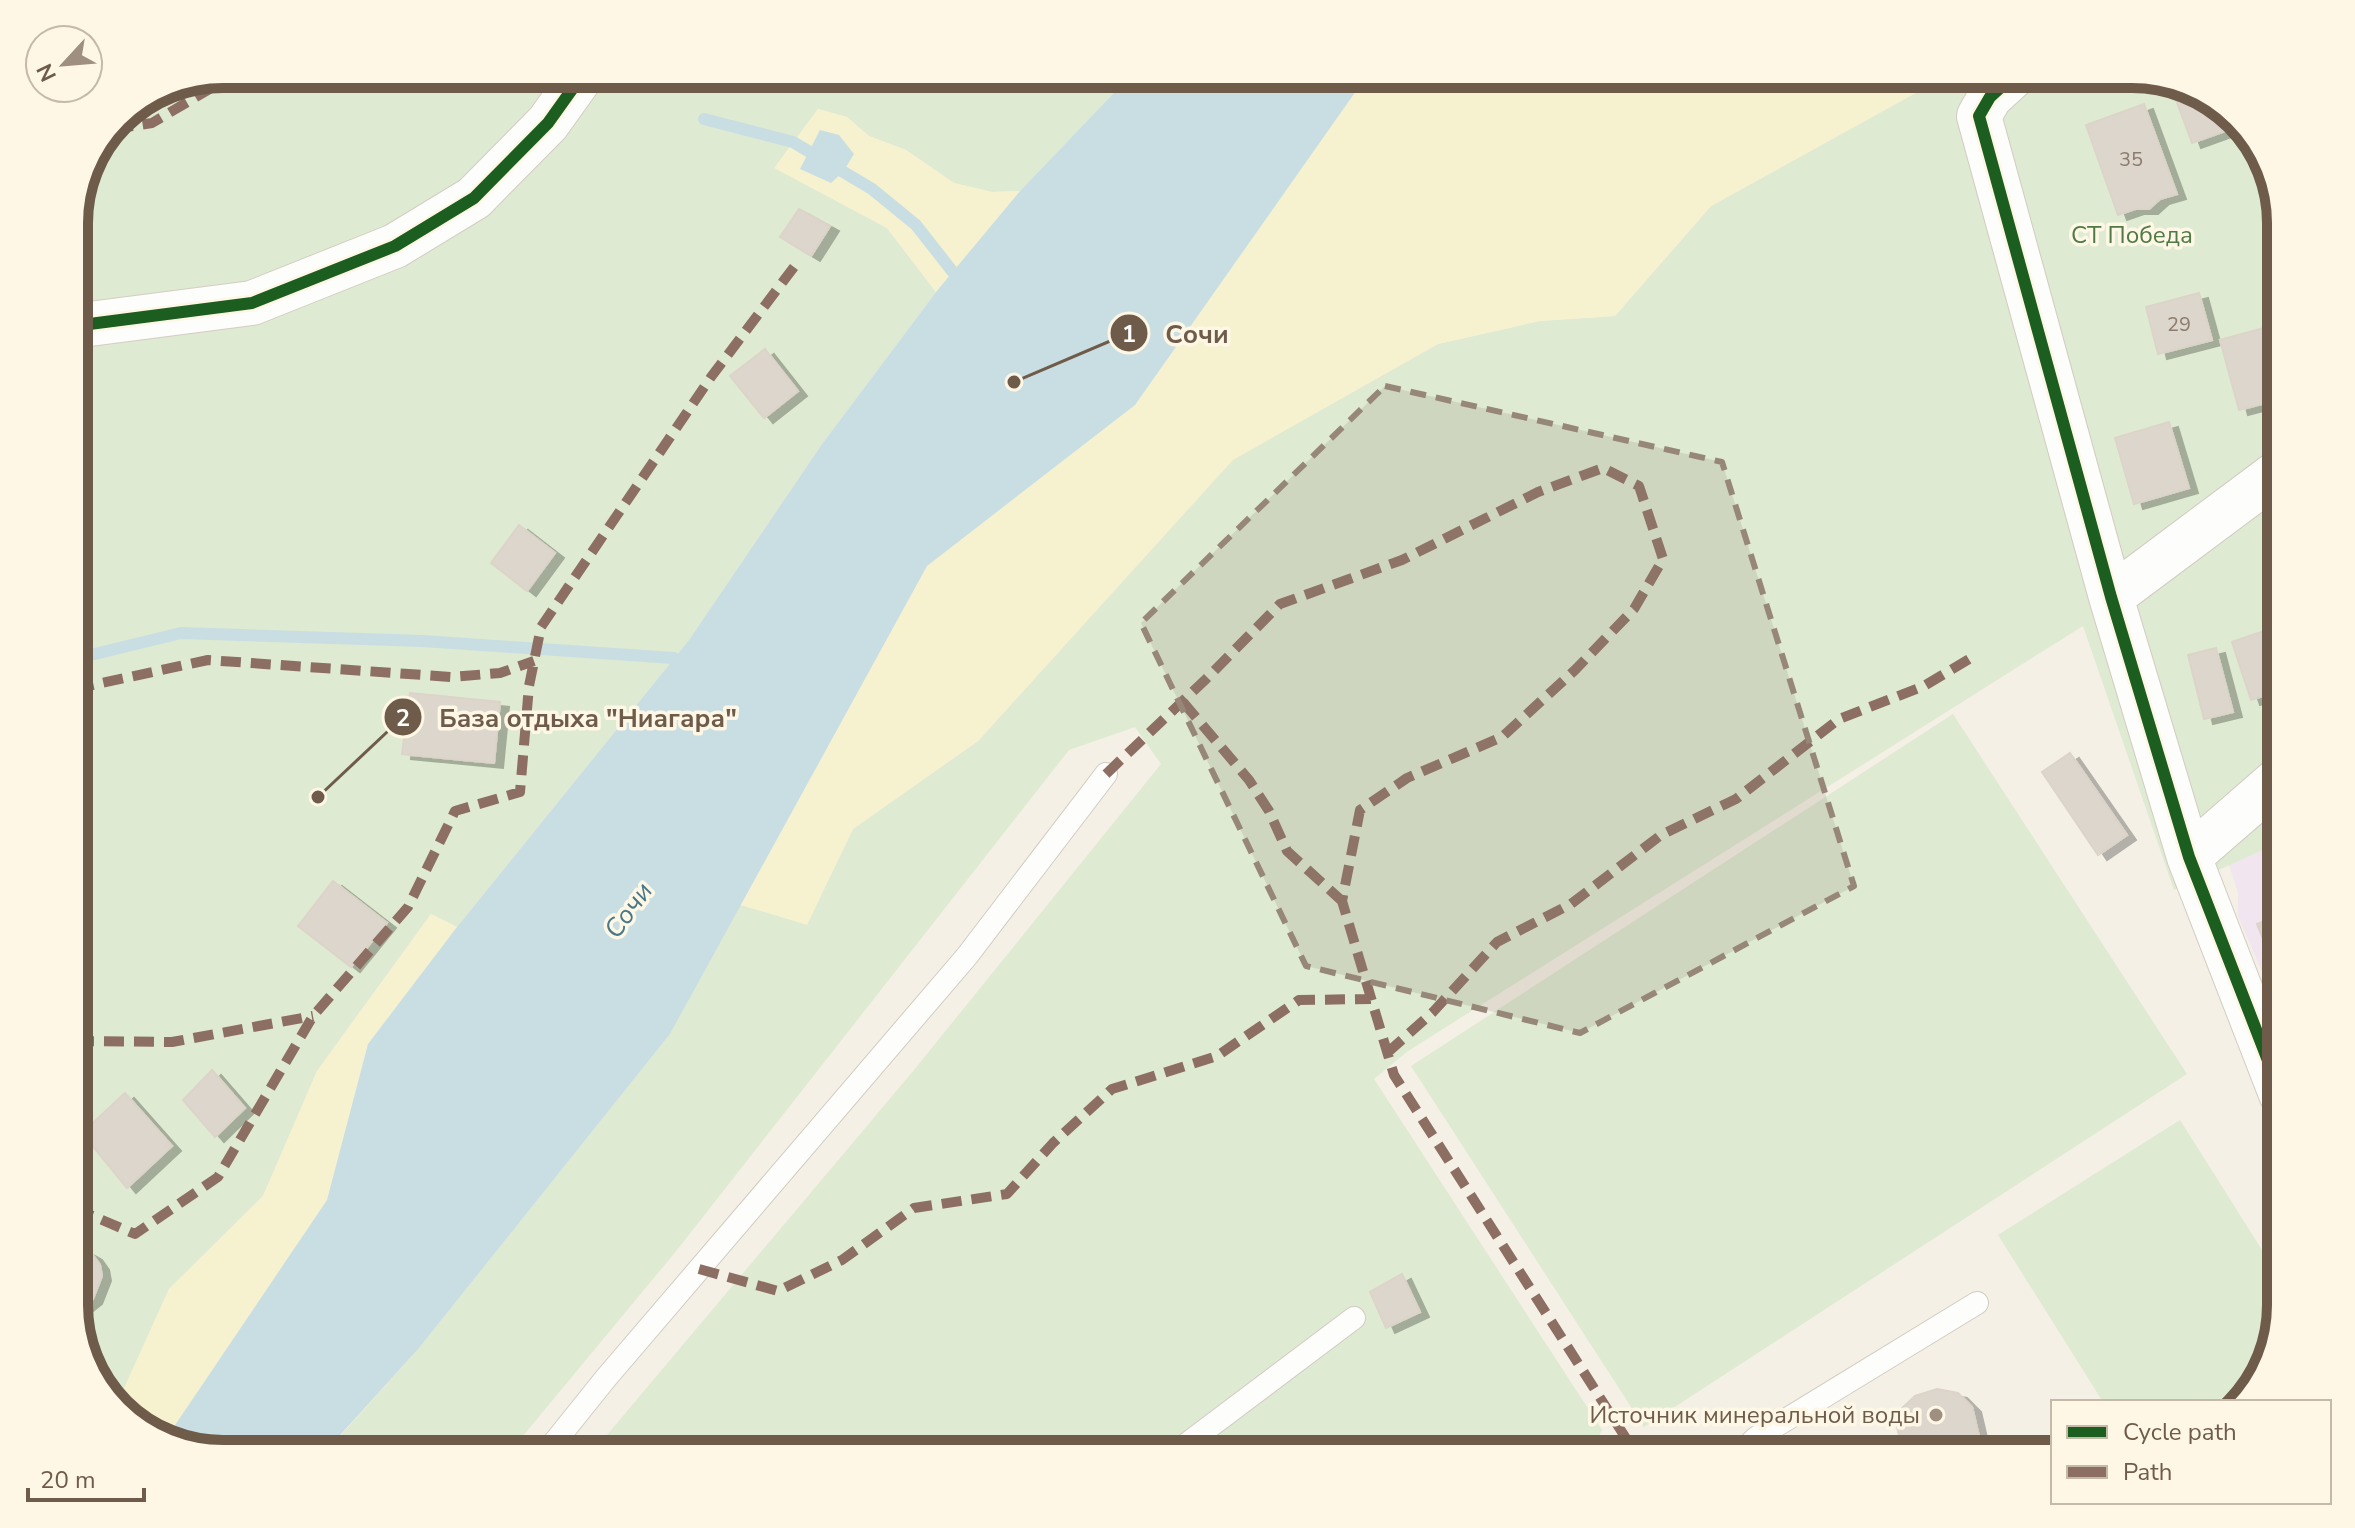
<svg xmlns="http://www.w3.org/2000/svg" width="2355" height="1528" font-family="'Nunito Sans',sans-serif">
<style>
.education{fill:#f1e6ef}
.green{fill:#deead1}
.sand{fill:#f6f1cf}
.water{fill:#c9dee2}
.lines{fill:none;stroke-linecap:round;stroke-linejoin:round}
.stream{stroke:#c9dee2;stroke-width:12}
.building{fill:#ddd6cc;stroke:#dcd4c9;stroke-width:2;filter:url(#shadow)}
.lane-casing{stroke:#d2cbc2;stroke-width:24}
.street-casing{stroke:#d2cbc2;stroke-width:46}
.secondary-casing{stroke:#d4cdc3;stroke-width:46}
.lane{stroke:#fdfdfb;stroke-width:22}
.street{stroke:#fdfdfb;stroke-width:44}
.secondary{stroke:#fdfdfb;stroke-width:44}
.quiet{stroke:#8d6e63;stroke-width:10;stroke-dasharray:20 10;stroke-linecap:butt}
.cycleway-casing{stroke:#fef7e6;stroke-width:17}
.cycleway{stroke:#1b5e20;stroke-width:12}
.marked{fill:#978779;fill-opacity:0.2;stroke:#978779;stroke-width:6;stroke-dasharray:16 10;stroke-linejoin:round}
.poi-dot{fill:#9e8f81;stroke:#fef7e6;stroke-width:3}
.labels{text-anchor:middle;stroke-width:7;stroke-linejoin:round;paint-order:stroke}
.number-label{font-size:20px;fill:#8d7c6d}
.park-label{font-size:24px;fill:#507a45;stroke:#fef7e6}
.poi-label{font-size:24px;fill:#6f5b4a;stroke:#fef7e6;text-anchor:end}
.water-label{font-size:26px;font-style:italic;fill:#487788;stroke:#fef7e6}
.rim{fill:none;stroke:#6f5b4a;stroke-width:10}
.leader{fill:none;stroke:#6f5b4a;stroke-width:3}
.callout-dot{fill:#6f5b4a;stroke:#fef7e6;stroke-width:3}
.mark-label{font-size:24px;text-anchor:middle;font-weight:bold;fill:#fff}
.callout-label{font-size:26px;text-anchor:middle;font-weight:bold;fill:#6f5b4a;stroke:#fef7e6;stroke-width:7;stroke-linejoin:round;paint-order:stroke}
</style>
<defs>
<filter id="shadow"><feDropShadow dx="9" dy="5" stdDeviation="0" flood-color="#0004"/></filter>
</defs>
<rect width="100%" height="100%" fill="#f4f0e6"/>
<path class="education" d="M2281,842v174l-43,-100v-23l-9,-28z"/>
<path class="green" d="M223,74h909l-112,117 -28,1 -38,-9 -48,-33 -37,-14 -22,-19 -29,-8 -43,59 112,60 49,64 -114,152 -133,196 -232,287 -26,-13 -114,157 -54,125 -94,93 -45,100 -12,9 -18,-19 -20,-65v-1100l44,-97 49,-32z
M1950,74h182l82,25 47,50 20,74v619l-107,48 -91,-264 -675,425 -34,28 228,351 -13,24h-448l-16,-18 -31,18h-503l323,-384 247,-306 -26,-37 -66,23 -392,500 -169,204h-184l95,-106 251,-314 70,-129 67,19 46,-95 125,-88 254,-281 206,-116 102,-23 75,-5 96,-110z
M1953,714l234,360 -543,353 -233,-361z
M2180,1120l101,160v25l-21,69 -44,28h-113l-105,-167z"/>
<path class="sand" d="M1368,74h582l-239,132 -96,110 -75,5 -102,23 -205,116 -255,281 -125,88 -46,96 -66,-20 186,-339 208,-161z
M818,109l29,8 22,19 37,14 48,33 38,9 28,-1 -84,101 -49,-64 -113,-60z
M431,914l26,13 -89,117 -41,156 -160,237 -26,-8 -29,-31 12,-10 45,-99 94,-93 54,-125z"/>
<path class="water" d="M1132,74h236l-233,331 -208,161 -257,468 -251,314 -96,106h-100l-56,-17 160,-237 41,-156 89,-117 232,-287 133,-196 114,-152 84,-101z
M820,130l19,5 15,19 -11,18 -12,11 -31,-14z"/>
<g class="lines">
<path class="stream" d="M704,119l89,23 79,47 44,36 47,60
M74,659l107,-26 242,8 251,17"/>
</g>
<path class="building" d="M2171,86l43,13 25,27 -47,17z
M2144,104l33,90 -17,5 -11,10h-14l-17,6 -32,-90z
M799,209l31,17 -19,30 -31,-19z
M2199,293l13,47 -54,14 -12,-47z
M2271,326l10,37v36l-42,11 -19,-70z
M765,349l33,42 -34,27 -34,-42z
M2169,422l20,66 -55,16 -19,-66z
M519,525l36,28 -28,38 -36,-28z
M2281,551v39l-8,-23 8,-3 -4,-11z
M2267,630l14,42v18l-30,10 -19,-58z
M2216,648l17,64 -29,7 -16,-64z
M410,693l90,9 -6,61 -92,-9z
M2070,753l57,82 -29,20 -56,-83z
M333,881l54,42 -36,44 -53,-41z
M2281,914v69l-24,-59z
M212,1070l33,38 -30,29 -32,-37z
M125,1093l47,53 -45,42 -45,-55z
M74,1244l19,11 7,10 2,11 -9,23 -9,7 -10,2z
M1402,1274l18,38 -34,16 -16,-36z
M1937,1389l21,4 14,14 9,38 22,-5 3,14h-103l-7,-32 5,-13 14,-13z"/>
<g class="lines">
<defs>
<path id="lane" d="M545,1454l61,-76 361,-422 139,-182
M1177,1454l7,-8 170,-128
M1739,1454l17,-16 221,-135"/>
<path id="street" d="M2015,74l-25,23 -11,19 132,481 78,260 92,237
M2111,597l170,-127
M2189,857l92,-80"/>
<path id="secondary" d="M74,326l178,-23 143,-57 79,-48 74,-75 35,-49"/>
</defs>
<use href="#lane" class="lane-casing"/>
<use href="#street" class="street-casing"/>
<use href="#secondary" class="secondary-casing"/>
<use href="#lane" class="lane"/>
<use href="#street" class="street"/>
<use href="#secondary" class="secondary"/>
<path class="quiet" d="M113,129l39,-6 83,-49
M74,689l134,-29 243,17 49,-4 34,-12
M1183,702l66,78 20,31 18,40 55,50
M1106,774l100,-95 74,-75 122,-44 136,-68 65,-24 36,18 24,73 -29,50 -59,61 -73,67 -95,41 -47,32 -18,91 52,174 242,379
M74,1041l98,1 141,-26
M1387,1053l46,-41 64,-70 74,-38 90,-69 75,-36 103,-80 85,-33 52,-31
M74,1208l61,26 83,-57 95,-161 95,-109 47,-96 65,-19 9,-106 12,-59 170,-250 83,-110
M699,1269l79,22 64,-31 72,-52 93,-14 46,-51 59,-54 105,-33 82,-56 72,-1"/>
<defs>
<path id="cycleway" d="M2015,74l-25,23 -11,19 132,481 78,260 92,237
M74,326l178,-23 143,-57 79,-48 74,-75 35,-49"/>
</defs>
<use href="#cycleway" class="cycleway-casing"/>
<use href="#cycleway" class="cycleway"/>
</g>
<path class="marked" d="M1385,386l337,76 132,424 -274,147 -274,-67 -165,-343z"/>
<circle class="poi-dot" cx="1936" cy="1415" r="8"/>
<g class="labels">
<g class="number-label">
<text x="2131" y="166">35</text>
<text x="2179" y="331">29</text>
</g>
<g class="park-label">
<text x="2132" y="243">СТ Победа</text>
</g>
<g class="poi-label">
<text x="1920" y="1423">Источник минеральной воды</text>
</g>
<g class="water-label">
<text transform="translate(628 910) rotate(-54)" y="9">Сочи</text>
</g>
</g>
<path d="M0 0H2355V1528H0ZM223 88H2132A135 135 0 0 1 2267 223V1305A135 135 0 0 1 2132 1440H223A135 135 0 0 1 88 1305V223A135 135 0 0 1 223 88Z" fill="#fef7e6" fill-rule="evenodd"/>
<path class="rim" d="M223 88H2132A135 135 0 0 1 2267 223V1305A135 135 0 0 1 2132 1440H223A135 135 0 0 1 88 1305V223A135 135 0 0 1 223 88Z"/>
<path class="leader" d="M1014 382L1129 333M318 797L403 717"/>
<g class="callout-dot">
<circle cx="1014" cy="382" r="8"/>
<circle cx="318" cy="797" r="8"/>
<circle cx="1129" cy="333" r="20"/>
<circle cx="403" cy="717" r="20"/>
</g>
<g class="mark-label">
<text x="1129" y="342">1</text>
<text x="403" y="726">2</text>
</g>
<g class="callout-label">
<text x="1197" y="343">Сочи</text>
<text x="588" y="727">База отдыха "Ниагара"</text>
</g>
<rect x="2051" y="1400" width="280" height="104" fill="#fef7e6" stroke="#c5b9a8" stroke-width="2"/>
<rect x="2067" y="1426" width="40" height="12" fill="#1b5e20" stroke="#c5b9a8" stroke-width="2"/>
<text x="2123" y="1440" font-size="24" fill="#6f5b4a">Cycle path</text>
<rect x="2067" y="1466" width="40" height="12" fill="#8d6e63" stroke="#c5b9a8" stroke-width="2"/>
<text x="2123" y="1480" font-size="24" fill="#6f5b4a">Path</text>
<g transform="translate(64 64) rotate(244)"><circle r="38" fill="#fef7e6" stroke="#c5b9a8" stroke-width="2"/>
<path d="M0-6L14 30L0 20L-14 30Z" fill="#9e8f81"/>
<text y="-12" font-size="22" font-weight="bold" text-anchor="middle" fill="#6f5b4a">N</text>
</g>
<path d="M28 1488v12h116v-12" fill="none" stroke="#6f5b4a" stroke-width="4"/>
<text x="40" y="1488" font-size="24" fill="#6f5b4a" stroke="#fef7e6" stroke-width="6" paint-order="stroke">20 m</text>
</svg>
